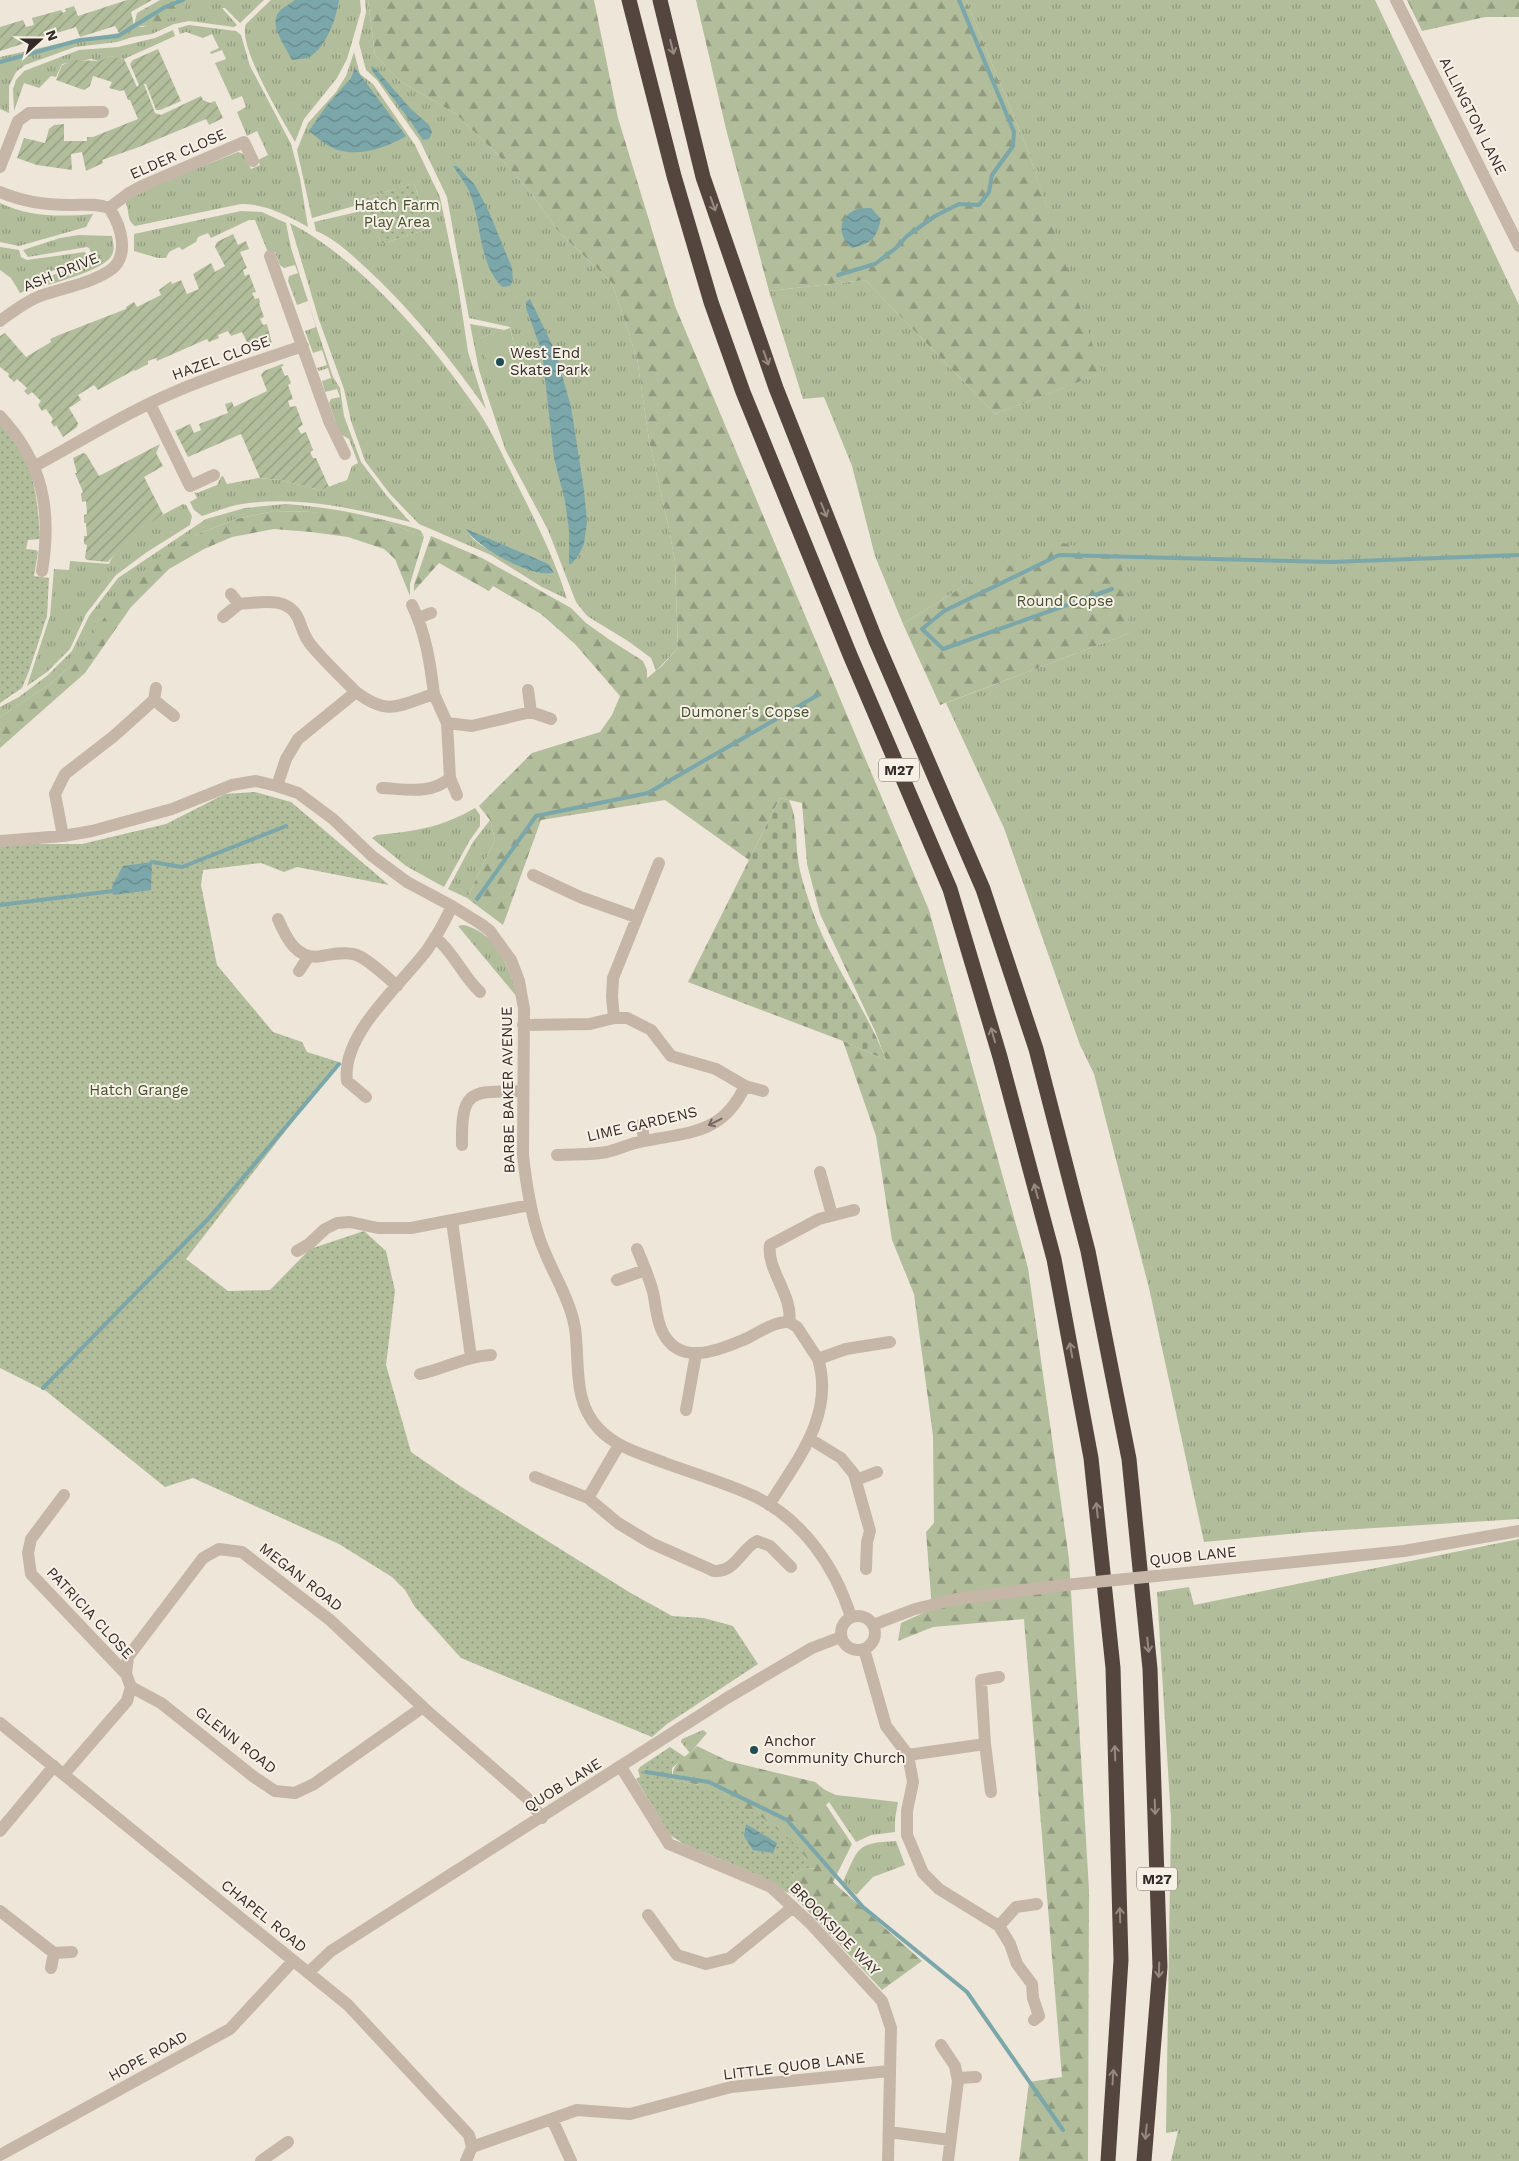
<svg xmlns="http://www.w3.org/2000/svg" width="1519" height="2161" font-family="'Work Sans',sans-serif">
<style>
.grass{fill:url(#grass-tufts);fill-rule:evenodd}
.forest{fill:url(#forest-firs)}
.cemetery{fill:url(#cemetery-stones)}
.park{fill:url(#park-dots)}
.garden{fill:url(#garden-furrows)}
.pitch{fill:#b1bd9b}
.water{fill:url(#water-waves)}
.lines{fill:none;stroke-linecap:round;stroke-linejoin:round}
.stream{stroke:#7ba7aa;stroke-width:4}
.minor{stroke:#c6b6a7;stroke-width:12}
.highway{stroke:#54463f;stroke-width:15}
.minor-bridge{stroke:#c6b6a7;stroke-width:12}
.oneway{stroke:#958a82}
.oneway2{stroke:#756a61}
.poi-dot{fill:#204d52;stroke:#f7f0e6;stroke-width:2}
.labels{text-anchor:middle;stroke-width:4;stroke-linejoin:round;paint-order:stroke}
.shield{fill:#f7f0e6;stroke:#6e6660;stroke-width:1}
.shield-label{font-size:14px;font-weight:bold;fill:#332b27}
.street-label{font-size:15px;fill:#332b27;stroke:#f7f0e6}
.park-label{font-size:15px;fill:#42502d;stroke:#f7f0e6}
.poi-label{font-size:15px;fill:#332b27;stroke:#f7f0e6;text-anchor:start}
</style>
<defs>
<pattern id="grass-tufts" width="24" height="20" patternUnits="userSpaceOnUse" patternTransform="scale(1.25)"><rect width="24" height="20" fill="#b1bd9b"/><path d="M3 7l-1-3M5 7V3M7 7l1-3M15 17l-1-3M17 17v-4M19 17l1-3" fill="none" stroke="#919a7e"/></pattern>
<pattern id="forest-firs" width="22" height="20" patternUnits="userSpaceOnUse" patternTransform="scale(1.25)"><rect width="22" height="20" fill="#b1bd9b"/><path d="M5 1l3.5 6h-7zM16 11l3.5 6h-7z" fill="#919a7e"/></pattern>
<pattern id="cemetery-stones" width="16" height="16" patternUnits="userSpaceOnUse" patternTransform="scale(1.25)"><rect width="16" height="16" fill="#b1bd9b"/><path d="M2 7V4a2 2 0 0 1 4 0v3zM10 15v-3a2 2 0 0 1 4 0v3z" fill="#919a7e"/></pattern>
<pattern id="park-dots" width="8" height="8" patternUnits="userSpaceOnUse" patternTransform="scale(1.25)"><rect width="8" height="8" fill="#b1bd9b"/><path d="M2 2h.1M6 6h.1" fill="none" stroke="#919a7e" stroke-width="1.8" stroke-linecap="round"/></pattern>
<pattern id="garden-furrows" width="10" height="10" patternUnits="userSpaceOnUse" patternTransform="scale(1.25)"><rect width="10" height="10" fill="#b1bd9b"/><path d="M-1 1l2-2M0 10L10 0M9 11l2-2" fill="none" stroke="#919a7e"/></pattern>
<pattern id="water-waves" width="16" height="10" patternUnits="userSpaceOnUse" patternTransform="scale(1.25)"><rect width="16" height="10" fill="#7ba7aa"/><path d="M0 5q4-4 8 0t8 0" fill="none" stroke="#65888a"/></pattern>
</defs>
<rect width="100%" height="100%" fill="#efe6da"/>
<path class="grass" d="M184,0h80l-24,23 -15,-15h-3l15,17 -3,2 -45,-6 -15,3 -22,10 -19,3 -16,5 -42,5 -50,18 -9,7 -7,14v27l-9,-4v-52l80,-18 39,-6 15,-8 9,2 43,-22z
M271,0h89l1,11 -14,48 -10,19 -33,41 -9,23c-12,-22 -58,-96 -49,-118z
M365,0h3l7,55 25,26 56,33 42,41 34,39 25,36 55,53 25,75 12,82 20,89 6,33 3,86 -22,23 -5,-13 -23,-17 -41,-25 -11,-14 -28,-72 -43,-81 -26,-79 -9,-46 35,6 -25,8 34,7 -4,-18 -41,-9 -22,-121 -27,-56 -43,-61 -11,-10 -7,-27 7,-31z
M966,0h409l144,305v1214l-209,13 -106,10 -55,-254 -55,-214 -14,-29 -76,-217 -58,-125 184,-70 -163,-49 -64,40 -28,-68 -23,-90 -28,-69 -21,2 -34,-108 96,-11 130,134 106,-41 -73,-222z
M189,25l47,6 5,4 9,31 41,78 9,34 8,49c-22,-12 -42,-23 -67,-23l-106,22c-9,-6 -5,-16 -10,-24l18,-12 95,-38 6,2 7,15 9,-4 -2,-5 10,-5 -11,-24 -10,5 -10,-24 9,-5 -4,-11 -10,4 -17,-37 11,-4 -4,-9 -11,4 -1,-2 9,-4 -7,-14 -9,4 -17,-6 -6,2 -2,-6z
M173,30l2,6 -51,23 -14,-3 -11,5 -8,-2 -29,5 -6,13 -5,-1 -12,12 -15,-5 -10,28 -1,-22 3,-9 8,-9 55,-21 39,-3 37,-9z
M354,52l6,22 13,10 42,61 25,52 18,88 10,67 18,57c-36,-51 -75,-100 -121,-142 -15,-14 -30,-28 -49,-36l-2,-9 56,-13 11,35 47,-15 -14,-46 -48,15 2,4 -56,16 -15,-68 11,-27 28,-31 10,-16z
M0,203c29,14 62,14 93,11l-7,13 -67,19 -19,-4z
M241,211l21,1 24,11 5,25 27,84 15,45 7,11 4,28 10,27 7,19 26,34 23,26c-55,-13 -110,-27 -168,-18 -14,2 -27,8 -40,12l-8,-6 -4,-8 7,-4 -3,-6 3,1 20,-8 4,-8 2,-1 4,8 31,-6 11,1 12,1 39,10 27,-10 5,-14 6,-3 -9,-24 -7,-4 -3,-4 -10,-28 2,-4 9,-2 -3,-8 -12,3 -3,-11 9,-3 -3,-10 -9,3 -2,-3 10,-3 -5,-15 -9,3 -8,-22 11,-4 -8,-26 -11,4 -9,-24 1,-5 9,-3 -3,-8 -11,3 -4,-3 -5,-13 -6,3 -14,-35h-6l-38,18 -3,-5 -10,4 -2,5 -14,8 -3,-3 -10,5 -3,6h-8l-24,-7v-17z
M290,223c70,36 139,117 184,182 18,25 31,56 45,83 18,36 36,72 48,111l-25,-12 -51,-32 -72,-31 -29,-30 -25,-33 -14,-40 -7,-32 -25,-69zM467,530l80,33 3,2 4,8c-18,5 -67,-22 -81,-34 -2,-2 -4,-7 -6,-9z
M79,235l33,1c1,6 3,13 0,19 -8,16 -60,28 -77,34l12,-12 37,-13 8,-9 -3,-7 -2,-1 -59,10 -5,-7 37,-12z
M0,247l19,3 2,7 6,3 58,-8 1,2 -1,5 -39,14 -20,17 -6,3 -9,-15 -11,-8z
M183,504l3,1 6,11 -2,9 -43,27 -31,23 -30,39 -16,35 -23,23 -20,14 23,-70 4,-47 15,1 1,-9 39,3c13,-29 47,-46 74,-60z
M285,504c45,3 89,12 132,25l4,2 3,6 -34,-14 -76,-11 -40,-1 -38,8 -40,16 -110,111 -16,20 -20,18 -50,33v-10l19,-10 29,-22 24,-24 17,-35 29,-38 88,-59 39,-11z
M475,808l5,7v11l-10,14 -26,47 -38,-21 -34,-28 5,-3c38,-4 64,-7 98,-27z
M490,820l5,20 -28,58 -19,-9 25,-47z
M463,925c32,6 48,44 54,72l-59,-71z
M1519,1539v622h-348l7,-30 -12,2 5,-314 -14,-227 32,-5 5,18z
M703,1730l4,3 -17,20 -9,-11 1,-3z
M836,1795l62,7 -3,17v13l-24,3 -15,7 -27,-40z
M896,1841l9,24 -32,12 -17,18 -13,-13c16,-34 12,-39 53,-41z"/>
<path class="forest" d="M160,0h24l2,5 -3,6c-15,8 -33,18 -49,14l3,-12z
M368,0h226l24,118 57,188 254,604 99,358 41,291 20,330 -1,272h-69l10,-79 33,-5 -38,-458 -91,8 -35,14 3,-18 31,-14 -6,-77 8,-9 -1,-87 -19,-142 -22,-54 -16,-104 -33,-95 43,19 -11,-29 -55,-117 -13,-50 -5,-61 -22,-5 -31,62 -84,-60 -124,20 -38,105 -36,-27 28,-58 -5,-20 -11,-14 53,-53 68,-21 12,-17 8,-19 -45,-52 -34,-30 -48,-28 -4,5 -50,-28 -25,28v-6l17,-49 51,22 89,50 15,15 24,17 33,21 4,9v8l15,-12 16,-18 -3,-86 -6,-33 -20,-89 -12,-82 -25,-75 -55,-53 -25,-36 -34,-39 -42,-41 -56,-33 -25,-26z
M696,0h270l62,151 74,222 -107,41 -130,-134 -96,11 -43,-162z
M1407,0h112v17h-34l-63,14z
M274,511l71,2 45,10 34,14 -14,47v12l-15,-37 -11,-10 -36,-12 -37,-5 -37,-3 -42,8 -28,12 -35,20 -38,38 -46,66 -85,75v-31l50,-33 20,-18 52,-73 34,-34 40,-24 40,-16z
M1063,543l58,15 9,75 -190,72 -37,-81 64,-40z
M697,1746l31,15 87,21 10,8 11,5 -10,10 26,39 -19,38 89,79 -40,29 -91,-97 3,-20 13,-5 8,1 -114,-84 -27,-4c-6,-16 12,-24 23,-35z"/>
<path class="cemetery" d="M780,798l9,2c9,19 6,39 9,59 2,16 8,33 13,48 18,54 55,100 75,153l-43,-19 -155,-59z"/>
<path class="park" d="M414,183l14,46 -47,15 -15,-46z
M0,424c6,7 12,14 17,21 19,27 21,62 23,94l-12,1 -2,9 10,1 2,2 -4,24 15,2 -2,38 -18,55 -7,17 -22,15z
M255,792l36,10 98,83 -92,-18 -13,5 -23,-9 -58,7 -2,15 16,80 56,67 29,10 5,10 32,10 -153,197 42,32 42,-1 40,-41 54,-18 22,20 9,40 -9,74 25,87 52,36 166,104 43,24 32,2 29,8 25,38 -91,60 -15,13 -191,-79 -46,-51 -10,-17 -13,-13 -53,-33 -146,-66 -28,9 -119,-96 -46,-23v-524h82l84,-20 59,-30z
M670,1747l15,10 -13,11v7l2,6 27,4 62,33 31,25 22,26 -9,-1 -13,5 -3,20 -5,-1 -26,-16 -76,-32 -14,-9 -34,-56 4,-2 -2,-7 2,-3z"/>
<path class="garden" d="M127,0h25l-21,12 3,13 -15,8 -4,-7 -35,11 -4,-10 -76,24v-24l23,-7 3,7 8,-2 -2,-7 29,-8 2,3 3,-2 -1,-2 9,-3 4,10z
M158,49l23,52 -21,9h-4l-10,-26h-2l11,29 6,2 40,-19 2,4 7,3 5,-2 8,17 -14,7 -3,-6 -7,3 -60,25 -37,13 1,3 -17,8 -4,-19 -11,2 1,16 -35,-5 -20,-7 7,-20 21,5 4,-14 5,-4 10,-1v17h23v-4h6l45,-18 -8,-19h-2l-4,-10 -4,1 -11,-3 3,-6 -19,-6 -3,10 -6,4 -28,-10 6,-15 14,-5 23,1 11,-5 14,3 13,28 2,-2 -9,-21 3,-4z
M233,234l5,11 8,-4 3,8 -9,3 7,16 -4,2 2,6 4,-2 7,18 -4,1 3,6 4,-1 1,4 -1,1 5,14 -4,2 3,6 4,-1 5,20 -20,8 -10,-20 -11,4 -3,-5 -10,4 1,3 -10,4 -2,-3 -50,22 -1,-3 -8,3v3l-13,7 -1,-1 -36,20 -4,-5 -16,10 3,5 -12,8 9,15 -1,4 -14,10 -7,-12 -2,2 -3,-5 2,-3 -7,-10 -4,2 -4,-6 3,-4 -9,-9 -4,3 -4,-4 3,-3 -10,-9 -3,3 -6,-6 1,-2 -9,-7v-31l5,-3 21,24 25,-15 -1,-3 9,-4 67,-26v-2l8,-5 3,5 24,-12 -2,-5 12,-9 1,3 9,-4 6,14 12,-5 -6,-15 18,-11 4,9 10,-6 -10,-19 2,-5z
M282,364l2,1 -3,2 4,9 3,-1 3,8 -3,2 5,14 -5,2 2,6 6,-1 7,19 -5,3 3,6 5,-2 7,18 -3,2 3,6h3l13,29 -9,3 -39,-10 -21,-2 -19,-44 -53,23 -13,-26 15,-7 4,9 7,-3 -2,-6 29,-11 -3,-9 7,-2 2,5 33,-16 -6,-16 3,-4z
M160,444l-4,9 7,13 -19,11 19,37 -38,28 -17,20 -21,-2 -2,-2 2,-13 -3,-1v-8h3l-1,-13h-2v-8l3,-1 -1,-13 -4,1 -1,-8 2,-2 -8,-19h2l-4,-15 10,-5 3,1 13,22z"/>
<path class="pitch" d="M510,328l4,17 -2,34 -18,6 -14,-47z"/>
<path class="water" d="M295,0h44c-3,19 -12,45 -28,56 -5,3 -13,3 -19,4 -6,-13 -24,-35 -13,-48 4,-5 11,-8 16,-12z
M371,66l4,2 35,40 19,17 3,7 -3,7 -6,1 -14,-21 -36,-47z
M355,68l51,68c-18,11 -46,21 -68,14 -11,-3 -20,-12 -29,-19l18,-26 24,-27z
M453,166h4l18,19 14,27 23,56 1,12 -3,6 -8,1c-24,-25 -20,-63 -32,-94 -4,-9 -11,-18 -17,-27z
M871,208l10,11c-5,20 -9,24 -29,29 -14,-11 -15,-30 3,-38 5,-2 11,-2 16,-2z
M530,299l26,54 15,54 13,83 3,31 -3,23 -6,12 -7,8h-2v-34l-4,-29 -11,-43 -12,-106 -16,-44v-6z
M466,529l81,34 3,2 4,8c-21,6 -78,-26 -88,-44z
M152,862l-1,28 -38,5 -1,-9 11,-20z
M746,1824l31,19 -4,10 -20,-3 -9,-14z"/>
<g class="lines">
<path class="stream" d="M0,62l80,-22 38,-4 47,-29 18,-7
M838,275l37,-11 21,-16 11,-12 28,-20 24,-12 20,1 10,-13 3,-17 21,-29 1,-14 -55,-132
M1112,589l-169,60 -21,-20 22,-18 115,-56 272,7 188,-7
M152,862l30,5 104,-41
M477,899l59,-83 112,-23 170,-98
M0,905l113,-14
M43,1388l166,-170 130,-154
M646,1772l63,10 78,38 76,87 104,85 96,138"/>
<path class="minor" d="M1396,0l123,246
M0,167l18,-46 11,-8 74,-1
M0,192c21,9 47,13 70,13 14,0 26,-2 39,3 12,17 22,49 0,63 -20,13 -47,17 -69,25 -15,6 -28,16 -40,25
M109,208l20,-15 13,-7 102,-44 9,19
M270,256l59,165 16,33
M150,404l40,82 24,-11
M0,416c43,46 52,94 42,155
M35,466c45,-24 88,-52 135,-72 43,-19 88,-33 133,-48
M231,594l8,10c19,-1 48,-9 59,14 4,9 6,19 13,27 14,17 30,32 45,47
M223,617l16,-13
M418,618l13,-5
M434,694l13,29 25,3 59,-14 -3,-22
M154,700l20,16
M531,712l20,7
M450,778l7,17
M277,786l9,-27 12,-20 58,-47c33,25 43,13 78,2 -4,-32 -8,-60 -22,-89
M382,788c24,1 49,7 68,-10l-3,-55
M63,836l-8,-42 10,-20 49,-38 40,-36 2,-12
M0,841l63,-5 29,-5 80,-22 60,-24 24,-4 21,5 21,7 35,26 39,37 35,26 45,24 29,18 9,7 21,29 8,21 5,28 -1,146c3,28 7,55 16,82 10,31 30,58 36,91 5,35 -3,73 24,101 18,19 43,25 66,34 30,11 61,20 89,33 49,24 81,70 97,121
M533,875l47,22 56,20
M278,919c8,19 19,42 44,37 10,-2 20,-4 31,-2 12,2 34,23 44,32
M435,937c21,18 26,37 45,55
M299,971l10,-15
M614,1018l-2,-21 1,-19 46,-115
M523,1025l67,-1 24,-6h13l24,12 20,26 45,13 29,17 18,5
M366,1097l-19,-16c-6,-47 54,-96 80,-131 10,-14 18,-29 25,-44
M642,1124l2,17
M462,1145c-1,-58 10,-53 61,-54
M557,1155c17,-1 34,0 50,-3 12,-3 24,-9 37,-11 46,-9 79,-7 101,-55
M820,1172l12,43
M854,1210l-35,9 -49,26c-4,24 24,52 19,77l8,5 21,32 28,-10 44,-7
M452,1221l19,136
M637,1249c6,14 12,28 16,43 3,13 3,28 10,41 17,33 54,18 80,7 14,-6 31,-19 46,-18
M297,1251l12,-7 16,-15 12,-6 13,-1 28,6h33l119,-23
M617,1280l28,-10
M420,1374c24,-5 46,-18 71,-19
M686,1410l10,-56
M810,1439l31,19 13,16 16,57 -3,11 -1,27
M535,1477l53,21 30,25 33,20 63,28c21,2 27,-22 43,-30l13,5 21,21
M856,1480l21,-8
M64,1495l-33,44 -3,14 3,21 95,100
M588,1498l31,-53
M769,1505c28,-45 66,-90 49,-146
M1176,1574l228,-23 115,-20
M841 1633a17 17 0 1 1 34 0a17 17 0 1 1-34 0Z
M873,1625l42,-16 41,-10 109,-14
M864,1649l22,77 22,29 5,27 -6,29v24l16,38 16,16 60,37 17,-19 21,-3
M131,1687l30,16 93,74 21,14 20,2 19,-9 109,-77
M0,1723l348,282 121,130 3,12 -6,14
M908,1755l77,-11
M621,1767l48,77 102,43 38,35 73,79 9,27 -3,133
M64,1774l63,-73 4,-14 -5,-13 2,-17 75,-99 16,-9 23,3 88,68 96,90 101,88 15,20
M991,1792l-6,-48 -4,-64 18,-3
M0,1831l54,-65
M0,1911l54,42 18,-1
M648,1915l29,40 29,9 24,-6 63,-51
M999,1926l11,18 7,20 15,20 1,14 6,18 -5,4
M51,1968l3,-15
M309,1972l22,-21 396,-253 85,-50 29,-11
M941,2045l14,21 3,15 -10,80
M958,2078l18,-1
M552,2119l19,42
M889,2132l61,8
M472,2147l105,-37 53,4 101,-27 158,-16
M0,2155l230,-126 63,-68
M261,2161l27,-19"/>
<path class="highway" d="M629,0l45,176 37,126 32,90 107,263 100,234 50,168 54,202 37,199 22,210 8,292 -13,201
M660,0l43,177 73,211 100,253 107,248 53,160 52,202 41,208 21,210 10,298 -16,194"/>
<path class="minor-bridge" d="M1065,1585l111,-11"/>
</g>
<defs><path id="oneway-shaft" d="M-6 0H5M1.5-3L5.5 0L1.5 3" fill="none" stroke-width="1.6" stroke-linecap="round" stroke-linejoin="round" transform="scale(1.25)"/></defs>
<g class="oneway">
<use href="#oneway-shaft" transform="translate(672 47) rotate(76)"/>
<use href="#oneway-shaft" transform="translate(713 204) rotate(71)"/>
<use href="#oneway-shaft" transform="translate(766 358) rotate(71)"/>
<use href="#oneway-shaft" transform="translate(824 510) rotate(68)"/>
<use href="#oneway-shaft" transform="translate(993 1035) rotate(-106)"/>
<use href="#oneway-shaft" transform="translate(1036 1191) rotate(-105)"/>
<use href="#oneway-shaft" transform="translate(1071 1350) rotate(-100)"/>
<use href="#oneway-shaft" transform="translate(1097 1510) rotate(-96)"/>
<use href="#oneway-shaft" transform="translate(1148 1645) rotate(84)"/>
<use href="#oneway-shaft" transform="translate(1115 1753) rotate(-92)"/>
<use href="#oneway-shaft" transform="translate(1155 1807) rotate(88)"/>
<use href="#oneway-shaft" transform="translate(1120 1915) rotate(-92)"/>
<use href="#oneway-shaft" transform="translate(1159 1970) rotate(92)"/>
<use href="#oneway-shaft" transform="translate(1113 2077) rotate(-86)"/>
<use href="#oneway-shaft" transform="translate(1146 2132) rotate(96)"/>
</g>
<use class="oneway2" href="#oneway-shaft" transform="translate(715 1122) rotate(153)"/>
<g class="poi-dot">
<circle cx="500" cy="362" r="5"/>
<circle cx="754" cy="1750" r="5"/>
</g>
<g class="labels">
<g class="shield">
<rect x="879" y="758.5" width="40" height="23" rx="4"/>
<rect x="1137" y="1867.5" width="40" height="23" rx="4"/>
</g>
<g class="shield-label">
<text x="899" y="775">M27</text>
<text x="1157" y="1884">M27</text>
</g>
<g class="street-label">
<text transform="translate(1473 116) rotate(63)" y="5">ALLINGTON LANE</text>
<text transform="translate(178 154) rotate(-24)" y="5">ELDER CLOSE</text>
<text transform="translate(61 272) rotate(-22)" y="5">ASH DRIVE</text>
<text transform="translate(221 358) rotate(-20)" y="5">HAZEL CLOSE</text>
<text transform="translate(508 1090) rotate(-91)" y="5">BARBE BAKER AVENUE</text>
<text transform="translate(642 1124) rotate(-13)" y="5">LIME GARDENS</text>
<text transform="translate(1193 1556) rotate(-6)" y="5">QUOB LANE</text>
<text transform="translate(301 1577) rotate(38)" y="5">MEGAN ROAD</text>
<text transform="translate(90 1613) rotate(47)" y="5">PATRICIA CLOSE</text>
<text transform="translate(236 1740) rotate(38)" y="5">GLENN ROAD</text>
<text transform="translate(563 1785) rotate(-32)" y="5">QUOB LANE</text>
<text transform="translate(264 1916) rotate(39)" y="5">CHAPEL ROAD</text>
<text transform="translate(835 1929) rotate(46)" y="5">BROOKSIDE WAY</text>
<text transform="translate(148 2056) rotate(-29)" y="5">HOPE ROAD</text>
<text transform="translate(794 2066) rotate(-7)" y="5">LITTLE QUOB LANE</text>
</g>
<g class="park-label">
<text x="397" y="210">Hatch Farm<tspan x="397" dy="17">Play Area</tspan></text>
<text x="1065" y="606">Round Copse</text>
<text x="745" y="717">Dumoner's Copse</text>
<text x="139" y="1095">Hatch Grange</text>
</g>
<g class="poi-label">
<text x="510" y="358">West End<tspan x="510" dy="17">Skate Park</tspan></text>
<text x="764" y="1746">Anchor<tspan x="764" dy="17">Community Church</tspan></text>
</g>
</g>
<g transform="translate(40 40) rotate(69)" stroke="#f7f0e6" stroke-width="4" paint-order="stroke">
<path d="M0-4L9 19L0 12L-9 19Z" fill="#332b27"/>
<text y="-8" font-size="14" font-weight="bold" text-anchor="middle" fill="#332b27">N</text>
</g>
</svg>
